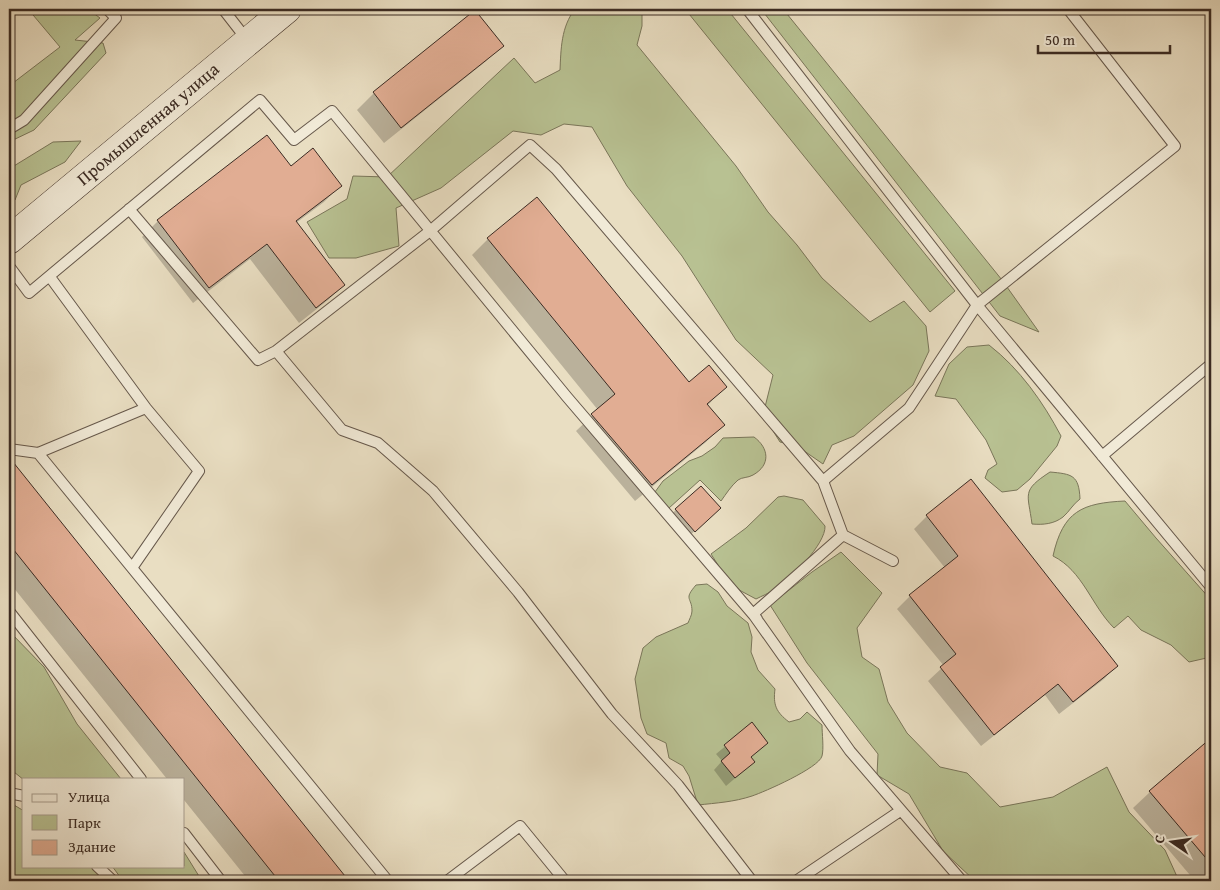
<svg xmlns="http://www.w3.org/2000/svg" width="1220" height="890" font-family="'Gentium Book Plus',serif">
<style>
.green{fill:#b8c192;stroke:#7a765a}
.shadow{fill:#0003}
.building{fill:#e1ad93;stroke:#3b2b23}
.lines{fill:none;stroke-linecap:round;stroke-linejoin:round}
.lane-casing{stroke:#66584b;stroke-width:12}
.secondary-casing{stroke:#3b2b23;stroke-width:29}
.lane{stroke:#f1ead7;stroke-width:10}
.secondary{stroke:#f1ead7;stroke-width:28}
.labels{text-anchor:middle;stroke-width:5;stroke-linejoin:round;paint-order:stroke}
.street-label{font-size:18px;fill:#3b2b23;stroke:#f1ead7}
</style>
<rect width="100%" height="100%" fill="#e9dec2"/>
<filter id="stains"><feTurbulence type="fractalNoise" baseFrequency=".004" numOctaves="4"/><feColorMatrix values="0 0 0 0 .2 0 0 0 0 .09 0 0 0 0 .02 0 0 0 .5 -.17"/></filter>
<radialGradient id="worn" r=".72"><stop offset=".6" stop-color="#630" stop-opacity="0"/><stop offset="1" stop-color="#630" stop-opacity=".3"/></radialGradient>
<path class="green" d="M28,9h60l12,9 -25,22 28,3 3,10 -72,77 -25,12v-56l51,-39z
M575,9h67v17l-5,19 99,121 32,46 29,33 25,33 48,44 34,-21 22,25 3,25 -16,34 -59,51 -22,9 -9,19 -26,-18 -17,-4 -17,-27 10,-40 -37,-35 -54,-84 -55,-70 -35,-59 -28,-3 -23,11 -28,-4 -72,57 -45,20 3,38 -43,12h-27l-22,-36 40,-23 6,-23 34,1 127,-119 21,25 25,-13c1,-21 1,-43 15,-61z
M685,9h42l228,282 -25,21z
M761,9h22l219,271 37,52 -39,-16z
M81,141l-16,21 -44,23 -6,15 -6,4v-35l44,-27z
M989,345c31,24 54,57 72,91l-4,10 -27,33 -13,11 -15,2 -17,-14 3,-8 9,-6 -11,-24 -30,-41 -21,-3 14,-32 18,-17z
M754,437c15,11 17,28 -1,38 -5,3 -11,2 -15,5 -7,6 -12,14 -17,21l-21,-21 -31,28 -12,-5 -2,-11 8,-11 26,-20 13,-5 13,-9 8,-9z
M1050,472c22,2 29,3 30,27 -7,5 -11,13 -17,18 -9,7 -20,8 -31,7 -4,-31 -11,-33 18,-52z
M784,496l19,4 22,26c1,18 -35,54 -51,64 -5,3 -12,6 -18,9l-15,-8 -26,-23 3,-3 -7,-11 35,-26 32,-31z
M1125,501l31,37 55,62v57l-22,5 -18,-17 -30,-15 -13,-14 -14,12c-23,-23 -31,-57 -61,-72 10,-45 29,-53 72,-55z
M841,552l41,41 -25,35 5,29 17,12 9,33 19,31 33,34 27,6 33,34 53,-10 54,-30 22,45 36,38 14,31h-204l-32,-30 -34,-57 -32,-19 1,-21 -71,-91 -37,-58 42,-33z
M707,584l11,8 9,14 21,17 4,14 -1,15 7,18 17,19c-2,16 1,23 14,33l11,-3 7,-7 15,13c0,8 2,24 0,31 -3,12 -58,36 -70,40 -18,6 -36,7 -54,9l-9,-29 -6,-10 -14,-8 -3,-15 -19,-9 -6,-16 -6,-39 8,-31 13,-11 32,-14c1,-3 4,-8 4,-12 0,-14 -9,-11 4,-26z
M9,631l35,36 33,57 44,55h-97v1l-15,-12z
M9,802l15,9v55h68l17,15h-100z
M184,852l18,29h-79l-11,-15h72z"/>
<path class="shadow" d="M475,12l27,34 -17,16 -101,81 -27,-33 17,-17z
M290,168l50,18 -16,16 -28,21 48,62 -16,15 -29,23 -49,-64 -57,44 -51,-66 16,-16z
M488,239l201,145 36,3 -18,19 16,19 -17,17 -71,59 -59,-70 22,-21 -126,-155z
M9,460l338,421h-98l-65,-81v-21h-17l-158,-197z
M971,481l145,185 -12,13 -45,35 -14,-19 -64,51 -53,-65 16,-15 -47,-57 13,-13 35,-28 -31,-39 13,-13z
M700,488l11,28 -25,23 -19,-21z
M752,724l15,19 -17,15 4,4 -28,24 -12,-16 8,-9 -6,-7z
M1211,739v142h-16l-62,-73 17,-16z"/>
<path class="building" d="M475,10l29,36 -103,82 -28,-36z
M267,135l24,31 22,-18 29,38 -46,35 49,64 -29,23 -49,-64 -58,44 -52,-68z
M537,197l152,185 20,-17 18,22 -20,17 18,21 -73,60 -61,-71 24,-20 -128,-156z
M9,457l340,424h-70l-270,-337z
M971,479l147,187 -45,36 -15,-18 -64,51 -54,-68 16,-13 -47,-59 49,-39 -32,-41z
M701,486l20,22 -26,24 -20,-23z
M752,722l16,21 -17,14 4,5 -20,16 -14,-17 9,-8 -6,-8z
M1211,738v126l-62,-73z"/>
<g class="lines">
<defs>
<path id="lane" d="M223,9l25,32
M747,9l230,296 234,282
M9,129l15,-9 92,-102 -9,-9
M129,209l129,151 18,-9 154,-120 100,-86 26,24 267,312
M9,266l20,27 231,-193 34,40 38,-29 235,286 190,222
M50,277l96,131 53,63 -67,97
M276,351l66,79 36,13 55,48 85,101 94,122 66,71 74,96
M9,449l29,4 108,-45
M38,453l350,428
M1102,456l109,-92
M843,535l-90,79 97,137 112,130
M893,561l-50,-26 -20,-54 86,-73 68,-103 198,-159 -107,-137
M9,611l132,168
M9,793l15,3
M184,833l37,48
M97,866l16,15
M447,881l73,-55 45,55
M796,881l104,-70"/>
<path id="secondary" d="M9,240l278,-231"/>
</defs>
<use href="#lane" class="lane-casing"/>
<use href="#secondary" class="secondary-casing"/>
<use href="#lane" class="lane"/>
<use href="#secondary" class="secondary"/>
</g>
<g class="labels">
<g class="street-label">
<text transform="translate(148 124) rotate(-40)" y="6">Промышленная улица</text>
</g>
</g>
<rect width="1220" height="890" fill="none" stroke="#e9dec2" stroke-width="30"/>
<rect x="10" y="10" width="1200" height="870" fill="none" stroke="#3b2b23" stroke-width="2.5"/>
<rect x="15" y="15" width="1190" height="860" fill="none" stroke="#3b2b23"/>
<rect x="22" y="778" width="162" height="90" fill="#f1ead7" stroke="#a89e8f"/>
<rect x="32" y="794" width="25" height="8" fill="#f1ead7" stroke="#a89e8f"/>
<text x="68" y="802" font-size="15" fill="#3b2b23">Улица</text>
<rect x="32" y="815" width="25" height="15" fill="#b8c192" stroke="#a89e8f"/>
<text x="68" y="828" font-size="15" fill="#3b2b23">Парк</text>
<rect x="32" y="840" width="25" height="15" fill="#e1ad93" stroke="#a89e8f"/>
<text x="68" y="852" font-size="15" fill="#3b2b23">Здание</text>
<g transform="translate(1172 842) rotate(283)" stroke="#f1ead7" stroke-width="4" paint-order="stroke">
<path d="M0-4L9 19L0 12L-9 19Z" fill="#3b2b23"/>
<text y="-8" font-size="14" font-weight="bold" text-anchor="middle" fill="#3b2b23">С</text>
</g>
<path d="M1038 45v8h132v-8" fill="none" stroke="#3b2b23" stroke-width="2.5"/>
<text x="1045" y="45" font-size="15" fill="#3b2b23" stroke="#f1ead7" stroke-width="4" paint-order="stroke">50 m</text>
<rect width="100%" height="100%" filter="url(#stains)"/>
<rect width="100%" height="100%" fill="url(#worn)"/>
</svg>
